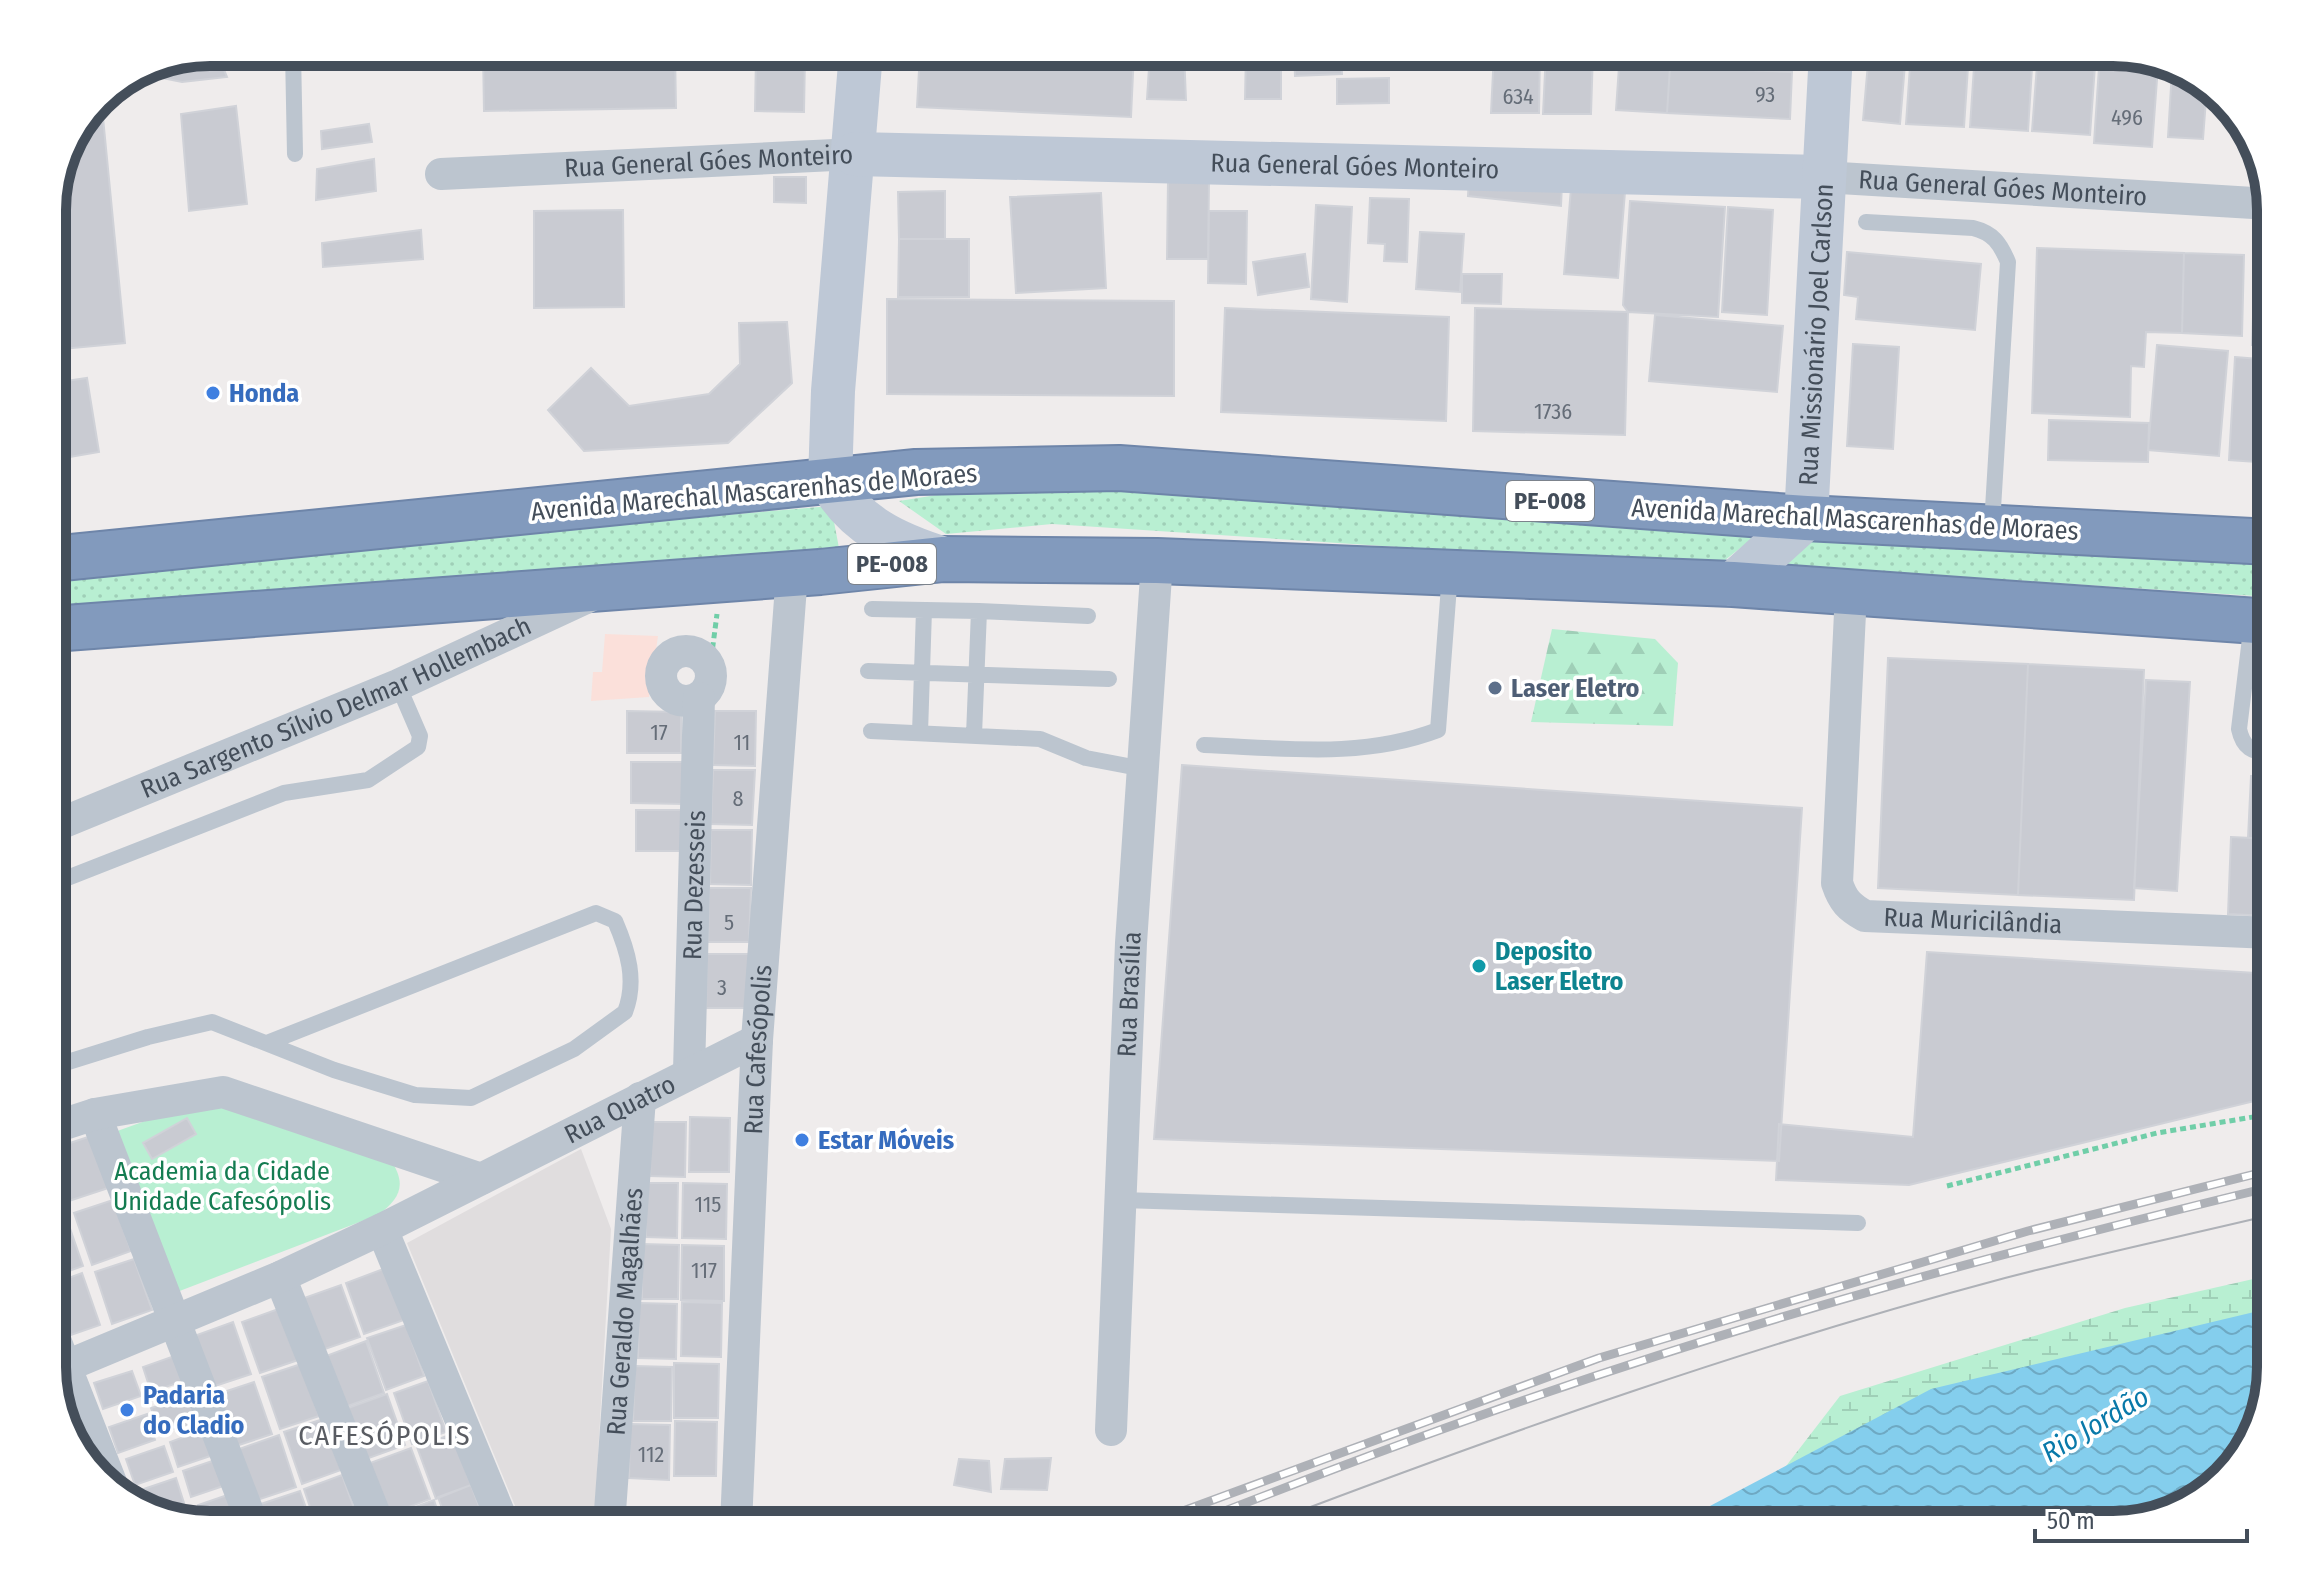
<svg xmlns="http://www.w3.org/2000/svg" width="2323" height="1577" font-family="'Fira Sans Condensed',sans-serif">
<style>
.education{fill:#e0ddde}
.medical{fill:#fbe0da}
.grass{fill:url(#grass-dots)}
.forest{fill:url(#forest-firs)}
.wetland{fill:url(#wetland-marsh)}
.park{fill:#b8efd2}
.water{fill:url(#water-waves)}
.building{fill:#c9cbd2;stroke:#d0d2d8;stroke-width:2}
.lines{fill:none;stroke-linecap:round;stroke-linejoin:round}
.highway-casing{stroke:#6e85a9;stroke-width:48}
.path{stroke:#70cea8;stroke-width:5;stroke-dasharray:6 4;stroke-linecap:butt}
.lane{stroke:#bcc5cf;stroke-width:16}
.street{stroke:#bcc5cf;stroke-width:32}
.secondary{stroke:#bec8d6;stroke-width:44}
.highway{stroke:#829abd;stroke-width:44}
.tram{stroke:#aeb1b7;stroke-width:2}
.rail-casing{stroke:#aeb1b7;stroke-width:9}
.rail{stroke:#fff;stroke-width:6;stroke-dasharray:18;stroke-linecap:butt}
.shop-dot{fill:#3f7fe0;stroke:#fff;stroke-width:3}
.service-dot{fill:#5c6f8a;stroke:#fff;stroke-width:3}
.culture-dot{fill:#0f9aa8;stroke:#fff;stroke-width:3}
.labels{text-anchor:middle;stroke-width:7;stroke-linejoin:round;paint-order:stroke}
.number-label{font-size:22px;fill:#656d78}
.shield{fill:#fff;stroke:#7c838c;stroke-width:2}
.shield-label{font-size:24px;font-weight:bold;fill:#444e5a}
.street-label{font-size:26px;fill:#444e5a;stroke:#fff}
.shop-label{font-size:26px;font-weight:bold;fill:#366cbe;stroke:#fff;text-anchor:start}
.service-label{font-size:26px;font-weight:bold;fill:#4e5e75;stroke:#fff;text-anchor:start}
.culture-label{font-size:26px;font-weight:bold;fill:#0d838f;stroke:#fff;text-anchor:start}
.park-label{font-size:26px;fill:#147c51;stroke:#fff}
.water-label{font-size:28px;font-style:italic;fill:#0979a9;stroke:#fff}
.neighbourhood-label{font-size:28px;letter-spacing:2px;fill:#595c62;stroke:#fff}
.rim{fill:none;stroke:#444e5a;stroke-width:10}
</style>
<defs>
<pattern id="grass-dots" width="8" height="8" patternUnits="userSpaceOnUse" patternTransform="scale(2)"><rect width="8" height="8" fill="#b8efd2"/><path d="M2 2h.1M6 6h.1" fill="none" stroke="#9fcfb7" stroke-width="1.8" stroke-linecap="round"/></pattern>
<pattern id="forest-firs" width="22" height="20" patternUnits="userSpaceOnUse" patternTransform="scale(2)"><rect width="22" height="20" fill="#b8efd2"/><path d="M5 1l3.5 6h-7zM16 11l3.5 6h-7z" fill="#9fcfb7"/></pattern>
<pattern id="wetland-marsh" width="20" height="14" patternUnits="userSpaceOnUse" patternTransform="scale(2)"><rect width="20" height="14" fill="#b8efd2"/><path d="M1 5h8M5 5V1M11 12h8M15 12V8" fill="none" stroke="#9fcfb7"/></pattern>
<pattern id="water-waves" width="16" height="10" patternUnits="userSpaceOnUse" patternTransform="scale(2)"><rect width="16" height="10" fill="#84ceed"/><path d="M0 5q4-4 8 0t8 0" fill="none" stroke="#6ea9c3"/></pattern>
</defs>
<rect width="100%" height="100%" fill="#efecec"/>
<path class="education" d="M581,1149l30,80 -17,296h-47l-29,-12 -111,-270z"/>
<path class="medical" d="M605,634l53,2 -9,61 -58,4 2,-29h9z"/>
<path class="grass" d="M981,488h205l572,46 -43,34 -663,-44 -106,10 -47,-33z
M831,506l8,42 -787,65v-41z
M1802,533l469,29v35l-506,-33z"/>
<path class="forest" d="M1552,629l103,10 23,24 -5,63 -142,-4z"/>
<path class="wetland" d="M2271,1275v34l-35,8 -119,46 -320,162h-149l108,-20 84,-109 285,-88z"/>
<path class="park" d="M212,1097l180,65c15,24 7,37 -14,53l-201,77 -68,-158z"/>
<path class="water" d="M2271,1308v59l-27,88 -53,49 -78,21h-439l257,-136z"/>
<path class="building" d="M210,52h42l1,9 -31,4 5,12 -45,5 -40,-8 -1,-4 9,-6z
M483,52h192l1,56 -192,3z
M920,52h214l-3,65 -214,-10z
M1150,52h34l2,48 -39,-1z
M1246,52h35v47h-36z
M1294,52h47l1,22 -47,2z
M1494,52h46l-1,61h-48z
M1546,52h47l-2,62h-48z
M1620,52h51l-4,61 -51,-3z
M1689,52h82l-1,11h-82z
M1869,52h37l-6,72 -37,-4z
M1911,52h58l-5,75 -58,-3z
M1975,52h58l-5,79 -58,-4z
M2038,52h58l-6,83 -58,-4z
M2100,52h12l46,14 -6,81 -58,-4z
M756,55l49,1 -1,56 -49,-1z
M1670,67l122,5 -2,47 -123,-6z
M2172,70l29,9 6,7 -4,53 -35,-2z
M1389,78v25l-52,1v-25z
M101,97l24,246 -73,7v-149l12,-52z
M236,106l11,98 -58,7 -8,-97z
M369,124l3,18 -50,7 -1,-18z
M374,159l2,32 -60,9 1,-31z
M1469,176l93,8 -1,22 -93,-10z
M774,177h32v26l-32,-1z
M1168,180h41l-1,79h-41z
M1571,188l54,4 -7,86 -54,-4z
M945,191v48h-46l-1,-47z
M1101,193l5,95 -90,5 -6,-96z
M1370,198l39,1 -2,63 -23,-1 1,-17 -17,-1z
M1630,201l95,6 -7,110 -90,-5 -5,-7z
M1316,205l36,2 -5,95 -36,-3z
M1728,207l45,3 -6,105 -45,-3z
M623,210l1,97 -90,1v-97z
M1209,211h38l-1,73 -38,-1z
M421,230l2,29 -100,8 -1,-24z
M1420,232l44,2 -4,58 -44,-3z
M899,239h70v58h-71z
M2037,248l147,5 -2,80 -36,-1 -2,35 -13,-1 -1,51 -98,-4z
M1847,252l134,12 -6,66 -119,-11 2,-22 -14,-2z
M2184,253l60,2 -2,81 -60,-3z
M1305,254l4,33 -51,8 -5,-33z
M2255,262l16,1v83l-19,-1z
M1462,274h40l-1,30 -39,-1z
M887,299l287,2v95l-287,-2z
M1225,308l224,9 -3,104 -225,-9z
M1475,308l153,4 -3,123 -152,-4z
M1655,315l128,11 -6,66 -128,-11z
M787,322l5,61 -64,60 -144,8 -36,-41 43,-42 38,38 80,-12 31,-30 -1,-41z
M1853,344l46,3 -6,102 -46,-3z
M2157,345l71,6 -9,105 -71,-6z
M2235,357l36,3v103l-42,-3z
M87,378l12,74 -47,8v-77z
M2049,420l100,3 -1,39 -100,-2z
M1888,658l140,6 -10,231 -140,-7z
M2028,664l116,6 -10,230 -116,-5z
M2146,680l44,2 -13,209 -43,-3z
M627,711l54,1v41h-54z
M715,711h41l-1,55 -42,-1z
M631,762h53v42l-53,-1z
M1182,765l620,43 -23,353 -625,-22z
M713,770h42l-3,55 -41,-1z
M2251,776l20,1v62l-23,-1z
M636,810h49v41h-49z
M711,830h41l-1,55 -41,-1z
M2231,837l40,2v77l-43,-2z
M709,888h42l-2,54h-41z
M1927,952l344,22v123l-362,88 -133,-5 3,-56 134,13z
M707,954h42l-2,54h-41z
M690,1117l40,1 -1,54h-40z
M187,1118l9,16 -44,25 -9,-16z
M651,1122h35l-1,55 -35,-1z
M91,1136l17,52 -39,13 -17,-52z
M646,1183h32l-1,55 -31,-1z
M683,1183l44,1 -1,55 -44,-1z
M113,1200l18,51 -39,14 -18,-52z
M65,1214l18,52 -31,11v-58z
M642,1244l37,1 -1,54h-36z
M682,1245l42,1v55l-43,-1z
M134,1259l18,51 -40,14 -17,-52z
M386,1268l18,52 -40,14 -18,-51z
M82,1273l18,52 -32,11 -16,-52z
M341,1285l19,52 -38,13 -18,-52z
M682,1302l40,1 -1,54 -40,-1z
M639,1303l38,1 -1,55 -38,-1z
M281,1308l17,52 -38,13 -18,-51z
M233,1322l18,52 -39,13 -18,-51z
M406,1325l18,51 -38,14 -19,-52z
M366,1341l18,52 -39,14 -19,-51z
M180,1354l9,25 -38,13 -8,-25z
M674,1363l45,1 -1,54h-44z
M301,1364l18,52 -39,13 -18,-52z
M635,1366l37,1 -1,54h-38z
M132,1371l9,25 -38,13 -9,-26z
M428,1381l18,51 -34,12 -18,-51z
M254,1382l18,52 -39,13 -18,-52z
M387,1394l18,51 -39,14 -18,-51z
M189,1395l9,26 -38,12 -9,-25z
M70,1397l19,51 -10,4 -6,-7 -13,-44z
M147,1414l8,26 -37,13 -9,-26z
M323,1419l18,51 -39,14 -18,-52z
M675,1421l42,1 -1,54h-42z
M630,1424l40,1 -1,55 -40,-2z
M208,1428l8,26 -38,13 -8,-25z
M452,1434l19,51 -35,14 -19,-52z
M279,1435l17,52 -39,13 -18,-51z
M164,1446l9,26 -38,13 -9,-26z
M411,1448l19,51 -42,16 -18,-52z
M221,1458l8,26 -38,13 -8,-26z
M1051,1458l-4,32 -46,-1 4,-30z
M959,1459l30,2 2,31 -37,-7z
M342,1475l18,50h-44l-12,-36z
M176,1478l8,25 -21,8 -21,-7 -4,-13z
M471,1485l15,40h-38l-10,-28z
M300,1491l12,34h-44l-7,-21z
M236,1492l9,26 -22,7 -19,-2 -6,-18z
M434,1500l8,25h-48l-3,-9z"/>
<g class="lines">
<defs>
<path id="highway" d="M52,559l864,-87 203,-4 687,50 465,24
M52,629l768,-57 124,-13 213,2 576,23 538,38"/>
</defs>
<use href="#highway" class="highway-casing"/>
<path class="path" d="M710,668l7,-54
M1947,1186l210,-53 114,-19"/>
<path class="lane" d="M293,52l2,102
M1866,222l107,6c20,5 27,15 35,34l-16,263
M872,609l107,2
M2252,622l-13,107c4,19 13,23 32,25
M868,671l241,8
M871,731l169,8 46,19 42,8
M920,733l4,-123
M974,735l5,-124 109,5
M1204,745c79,3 158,14 234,-15l12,-157
M52,884l232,-91 84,-13 50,-33 2,-11 -22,-51
M52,1067l96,-30 64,-15 122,48 81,25 56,3 103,-49 51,-37c12,-31 3,-61 -10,-91l-19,-8 -329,130
M1122,1200l736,23"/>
<g class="street">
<path id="s1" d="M441,174l414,-20"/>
<path id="s2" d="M1823,177l447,27"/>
<path id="s3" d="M1851,592l-14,291c6,18 12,24 28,33l406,17"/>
<circle cx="686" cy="676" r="25"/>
<path id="s4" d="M52,827l346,-142 192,-89"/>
<path id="s5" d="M689,1071l10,-373"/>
<path d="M95,1114l158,411"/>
<path d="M52,1128l43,-14 128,-22 258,87"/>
<path d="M382,1229l122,296"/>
<path d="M280,1277l99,248"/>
<path d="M52,1332l62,158"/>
<path id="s6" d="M52,1372l228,-95 102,-48 375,-189"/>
<path id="s7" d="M1111,1430l20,-487 26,-382"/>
<path id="s8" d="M609,1525l31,-427"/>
<path id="s9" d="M736,1525l21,-485 35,-467"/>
</g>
<g class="secondary">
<path d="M861,52l-28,339 -3,90c26,45 66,63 114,78"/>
<path id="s10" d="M855,154l968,23"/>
<path id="s11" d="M1733,584l73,-66 25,-466"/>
</g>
<use href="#highway" class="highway"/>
<path class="tram" d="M1263,1525c244,-93 490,-180 742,-247 88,-23 178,-42 266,-63"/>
<defs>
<path id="rail" d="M1145,1525l454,-167 429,-127 243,-61
M1189,1525c117,-46 236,-91 356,-132 238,-82 482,-147 726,-206"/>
</defs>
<use href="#rail" class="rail-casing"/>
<use href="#rail" class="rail"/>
</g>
<g class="shop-dot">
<circle cx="213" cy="393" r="8"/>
<circle cx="802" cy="1140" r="8"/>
<circle cx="127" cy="1410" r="8"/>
</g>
<circle class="service-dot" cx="1495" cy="688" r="8"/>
<circle class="culture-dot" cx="1479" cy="966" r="8"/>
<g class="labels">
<g class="number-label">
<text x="1765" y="102">93</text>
<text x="1518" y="104">634</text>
<text x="2127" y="125">496</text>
<text x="1553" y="419">1736</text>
<text x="659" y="740">17</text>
<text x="742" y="750">11</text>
<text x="738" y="806">8</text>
<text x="729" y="930">5</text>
<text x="722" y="995">3</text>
<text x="708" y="1212">115</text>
<text x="704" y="1278">117</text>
<text x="651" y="1462">112</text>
</g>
<g class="shield">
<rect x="1506" y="481" width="88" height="40" rx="6"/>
<rect x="848" y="544" width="88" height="40" rx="6"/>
</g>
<g class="shield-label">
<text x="1550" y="509">PE-008</text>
<text x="892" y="572">PE-008</text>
</g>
<g class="street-label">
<text dy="9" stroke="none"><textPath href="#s1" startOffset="268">Rua General Góes Monteiro</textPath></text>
<text dy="9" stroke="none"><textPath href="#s10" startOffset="500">Rua General Góes Monteiro</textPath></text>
<text dy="9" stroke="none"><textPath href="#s2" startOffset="180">Rua General Góes Monteiro</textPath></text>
<text dy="9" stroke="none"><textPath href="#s11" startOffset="282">Rua Missionário Joel Carlson</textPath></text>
<text transform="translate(754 492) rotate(-5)" y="9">Avenida Marechal Mascarenhas de Moraes</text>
<text transform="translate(1855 519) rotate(3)" y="9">Avenida Marechal Mascarenhas de Moraes</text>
<text dy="9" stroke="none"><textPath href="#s4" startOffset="308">Rua Sargento Sílvio Delmar Hollembach</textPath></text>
<text dy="9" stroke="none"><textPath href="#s5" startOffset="186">Rua Dezesseis</textPath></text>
<text dy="9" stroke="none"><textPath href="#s3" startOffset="444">Rua Muricilândia</textPath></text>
<text dy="9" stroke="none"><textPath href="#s7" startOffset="436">Rua Brasília</textPath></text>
<text dy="9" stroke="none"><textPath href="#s9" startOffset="476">Rua Cafesópolis</textPath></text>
<text dy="9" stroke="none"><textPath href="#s6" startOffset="626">Rua Quatro</textPath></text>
<text dy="9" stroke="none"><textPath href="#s8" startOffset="214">Rua Geraldo Magalhães</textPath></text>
</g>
<g class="shop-label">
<text x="229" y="402">Honda</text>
<text x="818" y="1149">Estar Móveis</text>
<text x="143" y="1404">Padaria<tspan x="143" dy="30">do Cladio</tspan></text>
</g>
<g class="service-label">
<text x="1511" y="697">Laser Eletro</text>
</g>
<g class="culture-label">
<text x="1495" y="960">Deposito<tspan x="1495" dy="30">Laser Eletro</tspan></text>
</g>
<g class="park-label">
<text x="222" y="1180">Academia da Cidade<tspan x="222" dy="30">Unidade Cafesópolis</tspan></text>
</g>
<g class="water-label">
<text transform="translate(2095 1424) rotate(-31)" y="10">Rio Jordão</text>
</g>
<g class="neighbourhood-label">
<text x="385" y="1445">CAFESÓPOLIS</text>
</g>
</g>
<path d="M0 0H2323V1577H0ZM210 66H2113A144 144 0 0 1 2257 210V1367A144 144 0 0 1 2113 1511H210A144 144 0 0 1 66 1367V210A144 144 0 0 1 210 66Z" fill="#fff" fill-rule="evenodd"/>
<path class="rim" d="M210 66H2113A144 144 0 0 1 2257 210V1367A144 144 0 0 1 2113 1511H210A144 144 0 0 1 66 1367V210A144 144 0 0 1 210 66Z"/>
<path d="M2035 1529v12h212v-12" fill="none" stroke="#444e5a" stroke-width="4"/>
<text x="2047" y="1529" font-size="24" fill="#444e5a" stroke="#ffffff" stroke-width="6" paint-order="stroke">50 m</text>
</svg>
